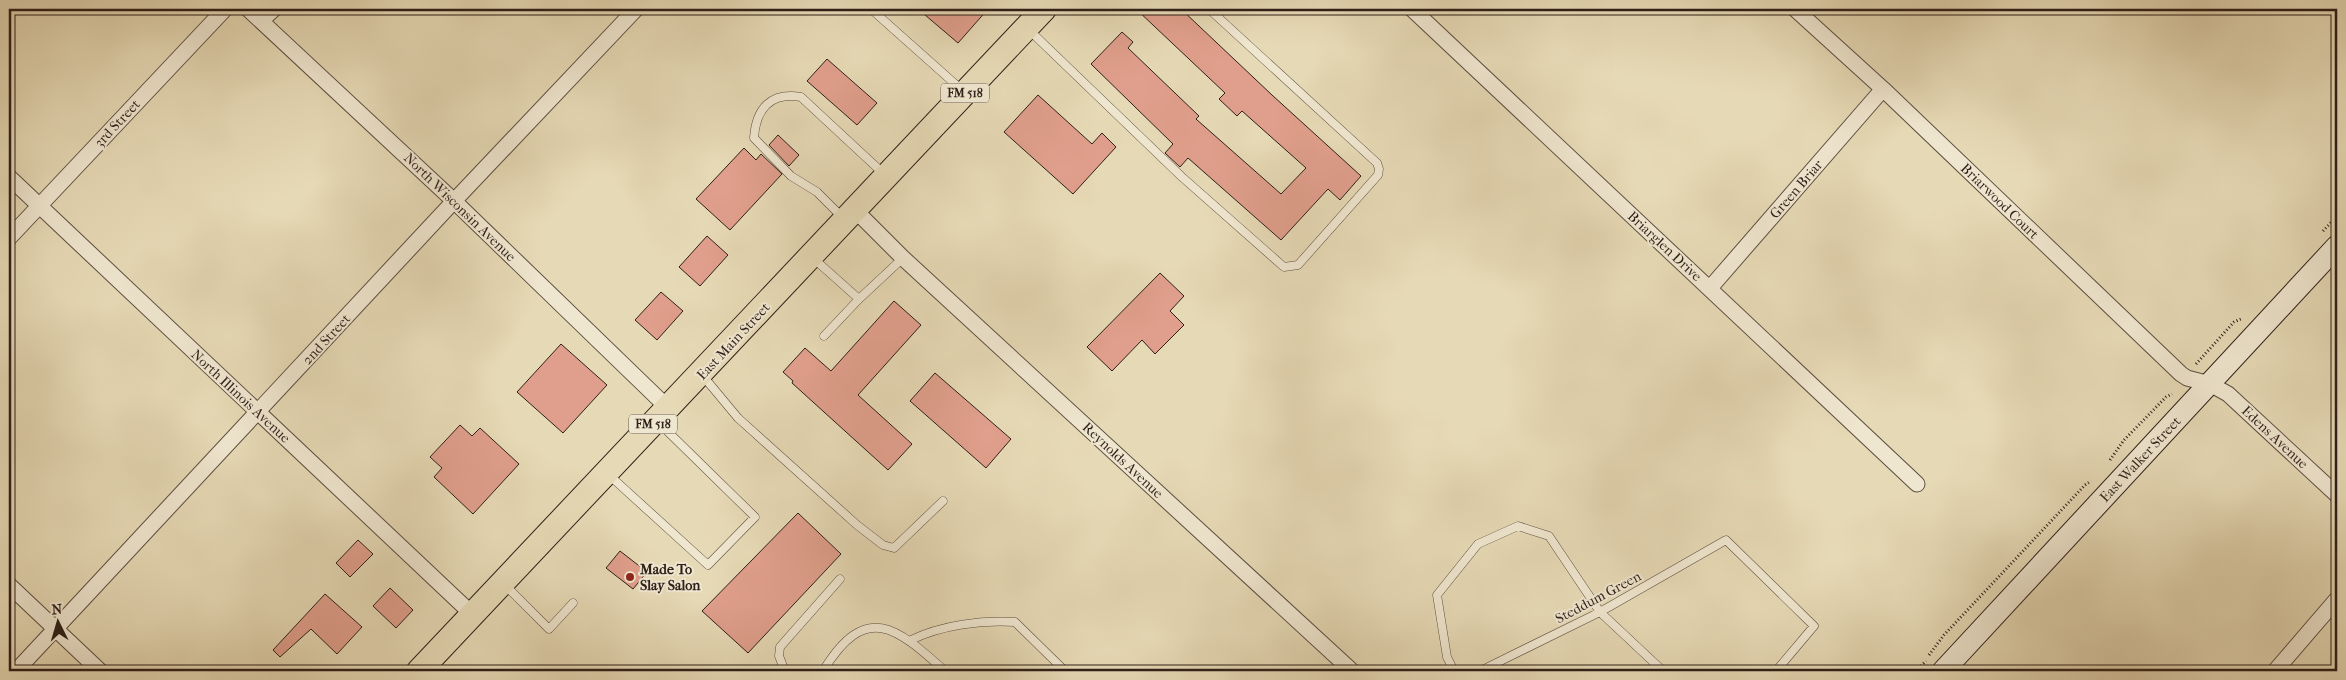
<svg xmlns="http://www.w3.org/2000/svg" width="2346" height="680" font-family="'IM FELL French Canon',serif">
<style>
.building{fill:#e09f8c;stroke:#2e1f19}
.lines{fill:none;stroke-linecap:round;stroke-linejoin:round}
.lane-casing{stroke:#5c4e40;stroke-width:9}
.street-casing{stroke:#5c4e40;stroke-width:17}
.secondary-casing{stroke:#2e1f19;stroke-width:23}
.primary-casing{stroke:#2e1f19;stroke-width:26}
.path{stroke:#2e1f19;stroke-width:3;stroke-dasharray:1 2.5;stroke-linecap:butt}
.lane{stroke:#efe6cf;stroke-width:8}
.street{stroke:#efe6cf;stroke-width:15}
.secondary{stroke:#efe6cf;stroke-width:21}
.primary{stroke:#e6d9b5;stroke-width:24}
.poi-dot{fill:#8f2418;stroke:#efe6cf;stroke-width:2}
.labels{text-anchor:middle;stroke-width:4;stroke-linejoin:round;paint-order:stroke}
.shield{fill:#efe6cf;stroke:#685b50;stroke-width:1}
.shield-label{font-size:12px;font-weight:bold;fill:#2e1f19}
.street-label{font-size:14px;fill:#2e1f19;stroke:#efe6cf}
.poi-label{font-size:14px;font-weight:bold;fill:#2e1f19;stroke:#efe6cf;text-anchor:start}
</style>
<rect width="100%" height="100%" fill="#e6d9b5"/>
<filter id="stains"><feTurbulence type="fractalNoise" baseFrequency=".004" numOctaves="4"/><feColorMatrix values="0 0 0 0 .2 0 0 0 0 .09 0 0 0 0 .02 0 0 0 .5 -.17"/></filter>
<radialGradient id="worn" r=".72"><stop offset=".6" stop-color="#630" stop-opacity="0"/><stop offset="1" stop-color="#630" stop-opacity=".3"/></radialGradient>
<path class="building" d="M918,9h70l-30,34z
M1136,9h45l91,86 89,81 -21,24 -12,-11 -47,51 -93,-82 -8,9 -15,-14 8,-9 -82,-80 31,-32 11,10 -5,6 71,68 -3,3 85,75 25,-26 -64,-57 -5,5 -18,-17 6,-6z
M827,59l50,44 -20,22 -50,-44z
M1038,95l54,49 10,-11 14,14 -43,47 -69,-62z
M778,135l21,20 -10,11 -20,-21z
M744,148l12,12 5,-6 21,20 -52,56 -34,-31z
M707,236l21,19 -28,31 -21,-19z
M1160,273l24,23 -14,15 14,14 -29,29 -13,-14 -30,31 -25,-24z
M661,292l22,19 -26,29 -22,-20z
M894,301l27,24 -63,70 54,49 -24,26 -96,-87 1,-2 -10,-9 22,-24 26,23z
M561,344l46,41 -44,48 -46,-41z
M935,373l76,66 -25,29 -76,-67z
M460,425l12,11 8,-8 39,36 -46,50 -39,-37 8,-9 -12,-11z
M798,513l43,41 -93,99 -46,-42z
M358,540l15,14 -23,23 -14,-14z
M620,551l27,21 -14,17 -27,-21z
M390,588l23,22 -17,18 -23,-22z
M325,594l37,33 -25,27 -26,-25 -31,28 -7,-7z"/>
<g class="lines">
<defs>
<path id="lane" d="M871,9l92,82
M1028,29l154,148 102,90 14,-2 80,-90 1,-6 -2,-6 -168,-154
M842,217l-25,-25 -26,-16 -37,-38c2,-30 17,-46 47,-41l84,78
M813,258l46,41 -35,37
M859,299l44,-41
M703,376l35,42 119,107 26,20 11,3 49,-47
M609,475l99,90 47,-48 -97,-95
M504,584l45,45 24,-26
M911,640c31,-15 70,-20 104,-18l50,49
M785,671l-6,-15 1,-9 60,-68
M823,671c43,-70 73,-44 122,0
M1454,671l-7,-14 -10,-62 41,-51 40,-18 31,10 51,76 63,59
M1480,671l120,-59 126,-72 88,86 -38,45"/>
<path id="street" d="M248,9l206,192 215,208
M1412,9l505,475
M1795,9l88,80 298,285 6,4 23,6 18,10 109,101
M262,20l12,-11
M9,177l463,437
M855,210l48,48 449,413
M9,238l216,-229
M1710,288l173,-199
M9,585l91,86
M16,671l438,-470 182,-192
M2275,671l62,-72"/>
<path id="secondary" d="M1943,671l394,-425"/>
<path id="primary" d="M419,671l625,-662"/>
</defs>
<use href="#lane" class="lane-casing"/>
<use href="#street" class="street-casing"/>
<use href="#secondary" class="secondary-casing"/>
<use href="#primary" class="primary-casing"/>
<path class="path" d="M2323,231l14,-15
M2196,364l38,-42 9,-4
M2110,460l14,-20 42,-43 6,-3
M1929,655l15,-20 141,-150 6,-4
M1916,671l10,-10"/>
<use href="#lane" class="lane"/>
<use href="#street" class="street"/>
<use href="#secondary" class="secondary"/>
<use href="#primary" class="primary"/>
</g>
<circle class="poi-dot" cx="630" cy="577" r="5"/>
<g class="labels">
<g class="shield">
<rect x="941" y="83.5" width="48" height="19" rx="4"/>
<rect x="629" y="414.5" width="48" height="19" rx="4"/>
</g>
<g class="shield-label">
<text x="965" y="97">FM 518</text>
<text x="653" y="428">FM 518</text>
</g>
<g class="street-label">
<text transform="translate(117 123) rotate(-47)" y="5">3rd Street</text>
<text transform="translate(1796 189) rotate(-49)" y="5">Green Briar</text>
<text transform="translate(2000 201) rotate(44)" y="5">Briarwood Court</text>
<text transform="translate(460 207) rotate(44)" y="5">North Wisconsin Avenue</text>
<text transform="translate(1665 246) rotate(43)" y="5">Briarglen Drive</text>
<text transform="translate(326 339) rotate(-47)" y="5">2nd Street</text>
<text transform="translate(733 341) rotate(-47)" y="5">East Main Street</text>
<text transform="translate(241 396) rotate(43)" y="5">North Illinois Avenue</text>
<text transform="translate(2275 437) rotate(43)" y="5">Edens Avenue</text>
<text transform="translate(2140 459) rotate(-47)" y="5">East Walker Street</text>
<text transform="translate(1123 460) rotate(43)" y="5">Reynolds Avenue</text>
<text transform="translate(1598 597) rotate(-28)" y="5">Steddum Green</text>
</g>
<g class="poi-label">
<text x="640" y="574">Made To<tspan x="640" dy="16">Slay Salon</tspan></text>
</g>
</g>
<rect width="2346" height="680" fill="none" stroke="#e6d9b5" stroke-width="30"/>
<rect x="10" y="10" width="2326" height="660" fill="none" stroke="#2e1f19" stroke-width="2.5"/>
<rect x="15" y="15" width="2316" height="650" fill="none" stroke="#2e1f19"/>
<g transform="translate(58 622) rotate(355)" stroke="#efe6cf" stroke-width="4" paint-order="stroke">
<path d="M0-4L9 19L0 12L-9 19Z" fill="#2e1f19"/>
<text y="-8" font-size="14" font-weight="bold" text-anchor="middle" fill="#2e1f19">N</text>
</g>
<rect width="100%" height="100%" filter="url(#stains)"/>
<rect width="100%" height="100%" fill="url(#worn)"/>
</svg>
